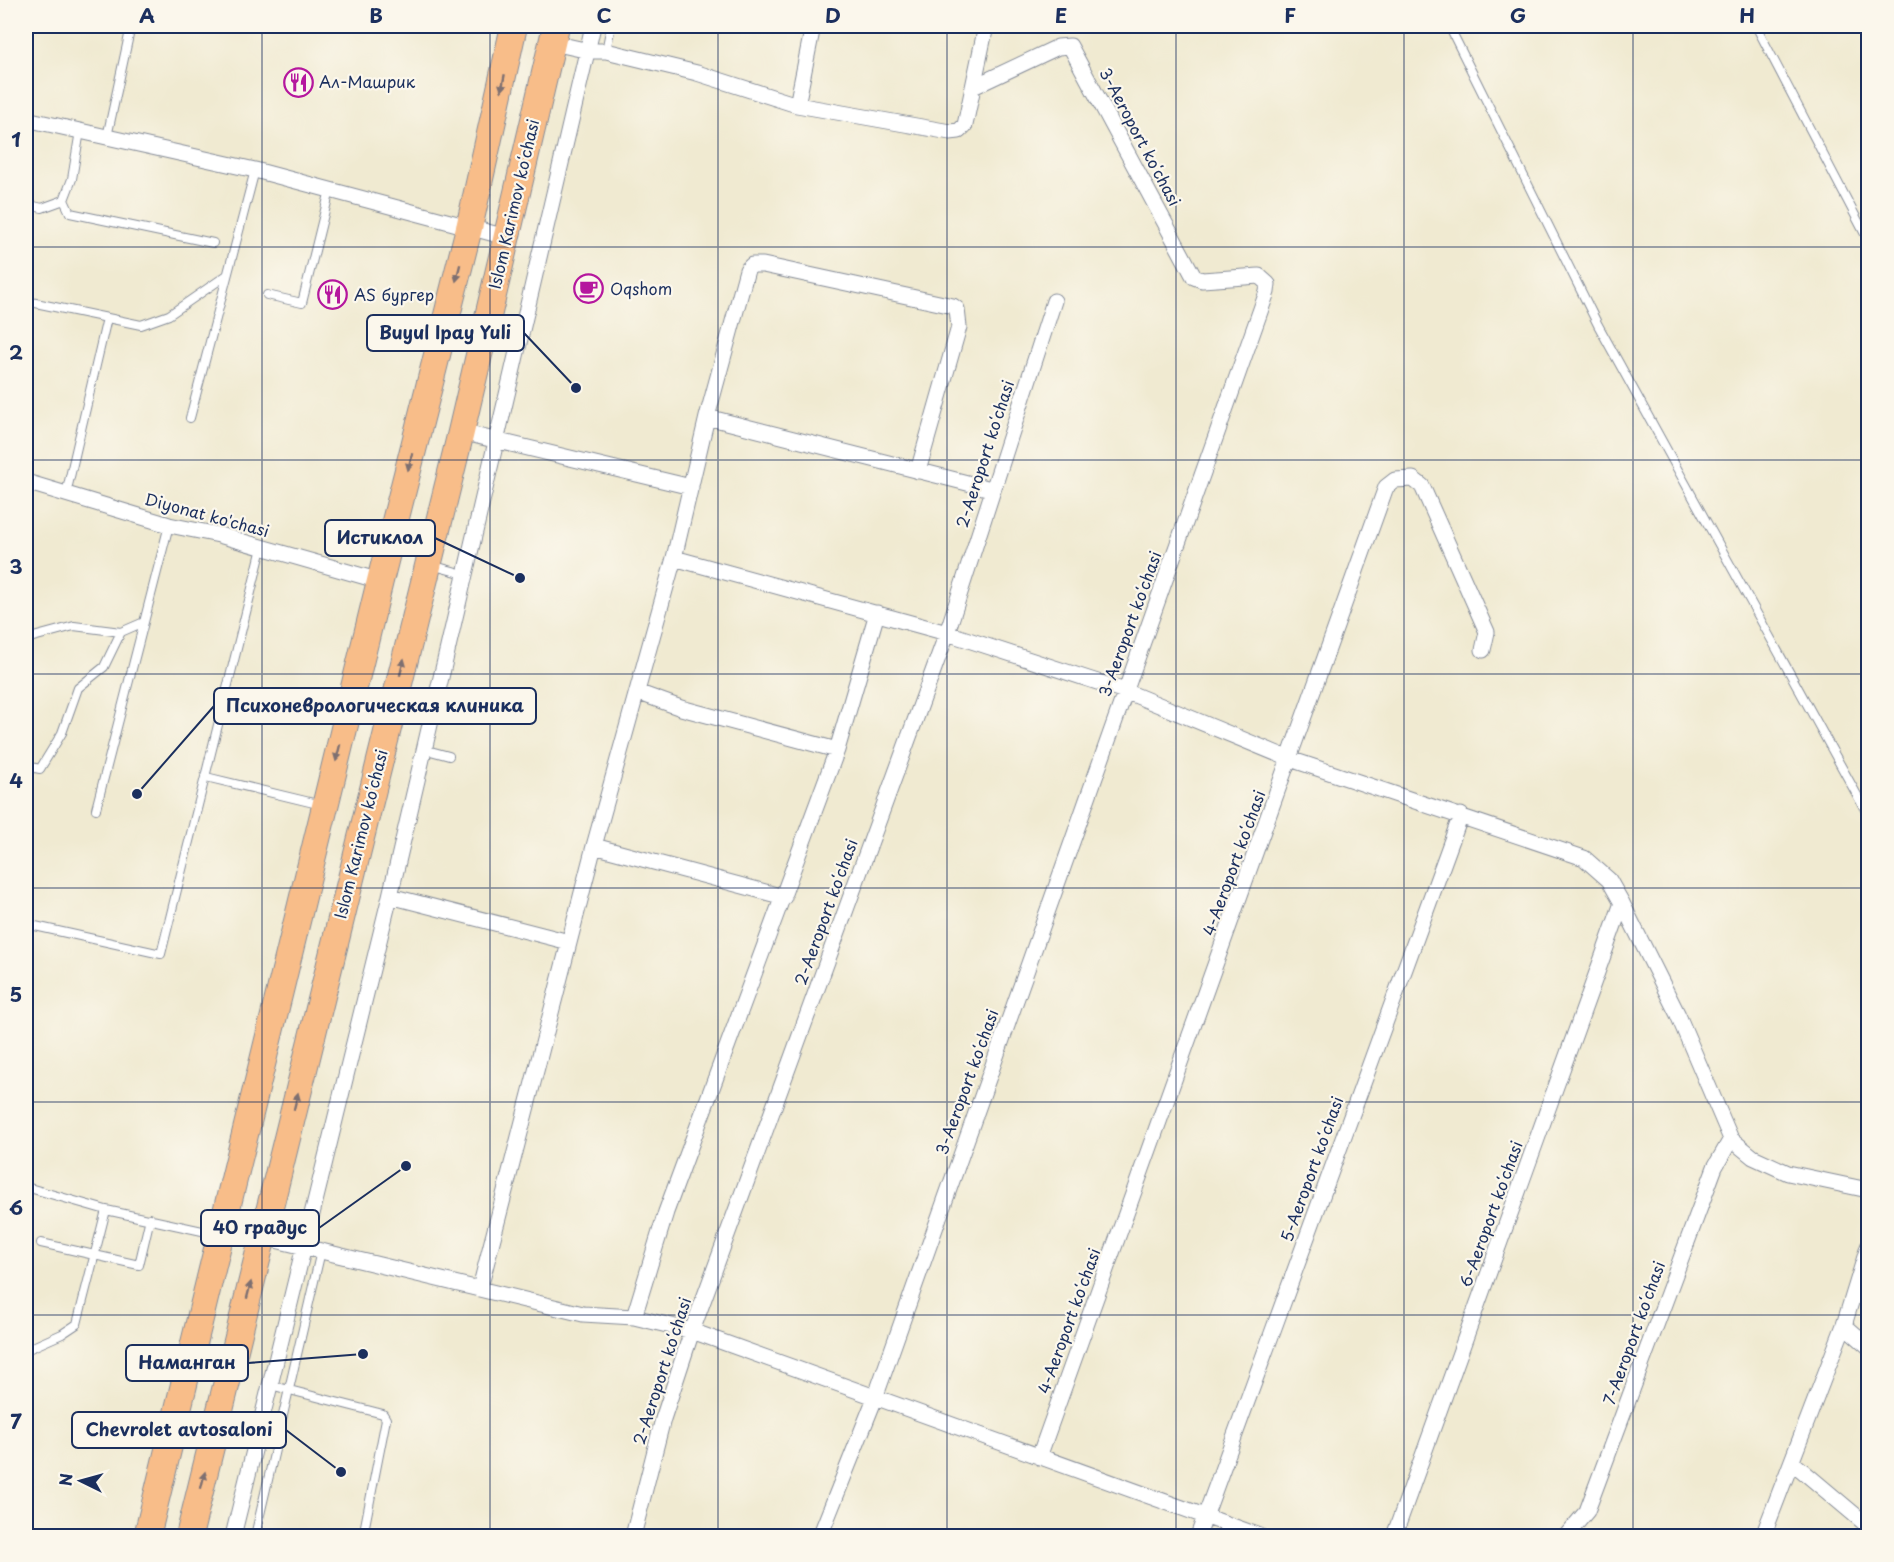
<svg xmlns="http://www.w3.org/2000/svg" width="1894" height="1562" font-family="'Playpen Sans',sans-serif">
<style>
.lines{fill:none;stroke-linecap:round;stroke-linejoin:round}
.service-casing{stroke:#868c98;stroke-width:10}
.minor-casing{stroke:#868c98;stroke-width:17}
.trunk-casing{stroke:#868c98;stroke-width:28}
.service{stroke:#fff;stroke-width:8}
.minor{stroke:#fff;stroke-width:15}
.trunk{stroke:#f8bd89;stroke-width:26}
.oneway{fill:#7e6f71}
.grid{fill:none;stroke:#1b2f5e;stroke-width:1.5;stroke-opacity:0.55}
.labels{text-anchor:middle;stroke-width:4.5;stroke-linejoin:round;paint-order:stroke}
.poi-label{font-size:16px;fill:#1b2f5e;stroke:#fbf7ec;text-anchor:start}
.street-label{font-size:16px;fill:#1b2f5e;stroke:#fbf7ec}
.leader{fill:none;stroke:#1b2f5e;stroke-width:2}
.callout-dot{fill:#1b2f5e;stroke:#fbf7ec;stroke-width:2}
.callout{fill:#fbf7ec;stroke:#1b2f5e;stroke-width:2}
.callout-label{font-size:18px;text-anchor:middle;font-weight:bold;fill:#1b2f5e}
.neatline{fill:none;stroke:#1b2f5e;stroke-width:2}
.grid-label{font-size:20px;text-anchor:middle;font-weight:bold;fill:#1b2f5e}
</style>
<rect width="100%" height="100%" fill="#fbf7ec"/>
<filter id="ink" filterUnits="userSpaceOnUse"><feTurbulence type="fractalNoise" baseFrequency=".0167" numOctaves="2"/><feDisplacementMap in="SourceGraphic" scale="12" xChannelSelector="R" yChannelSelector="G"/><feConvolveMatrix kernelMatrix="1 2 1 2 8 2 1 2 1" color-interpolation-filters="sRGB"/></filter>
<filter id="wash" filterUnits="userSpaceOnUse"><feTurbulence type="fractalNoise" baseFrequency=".008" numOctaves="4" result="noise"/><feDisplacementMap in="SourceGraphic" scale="24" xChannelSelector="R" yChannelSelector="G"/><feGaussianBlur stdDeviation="1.35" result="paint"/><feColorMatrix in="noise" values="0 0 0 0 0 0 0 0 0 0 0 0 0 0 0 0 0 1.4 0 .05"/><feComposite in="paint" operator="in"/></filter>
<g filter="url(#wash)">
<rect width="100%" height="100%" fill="#f0ead1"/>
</g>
<g filter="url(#ink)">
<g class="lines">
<defs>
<path id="service" d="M1449,26l149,299 270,490
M1756,26l112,214
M606,51l5,-25
M107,137l24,-111
M64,200l6,13 143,30
M26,204l16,4 22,-8 8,-21 8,-48
M267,295l35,8 28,-113
M26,301l115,24 28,-10 58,-40
M190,418l65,-248
M66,494l41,-176
M431,565l33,9
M26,639l48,-13 47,6 23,-10
M423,749l26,7
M26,766l14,3 22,-36 16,-45 26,-21 17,-35
M206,777l116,28
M96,809l73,-284
M26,924l135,30 101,-406
M26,1187l80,23 110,24
M41,1243l98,22 11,-47
M26,1350l36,-16 15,-10 29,-114
M270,1385l113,29 3,5 -23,117
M255,1536l66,-285"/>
<path id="minor" d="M553,43l36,8h17l91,22 100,32 153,27 9,-1 6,-6 21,-99
M797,105l16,-79
M26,119l229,51 251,67
M707,417l284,72
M461,432l230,55
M26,482l143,43 50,10 161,46
M674,558l273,75 178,58 165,68 294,99 25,22 13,23 56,112 53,124 22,18 35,16 80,17
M637,692l44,16 156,42
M594,846l190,51
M390,896l179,46
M263,1237l320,77 51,3 58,14 568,205
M480,1288l114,-442 80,-288 33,-141 40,-147 5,-5h11l190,41 4,3 2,18 -41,144
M634,1317l32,-105 171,-462 40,-137
M1844,1325l24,21
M1039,1457l347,-970 9,-7 18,-1 9,7 65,146 -4,18
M1792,1462l76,64
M233,1536l157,-640 203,-870
M633,1536l30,-117 29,-88 255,-698 107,-332
M820,1536l55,-138 392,-1106 1,-8 -9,-8 -57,4 -8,-3 -124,-231 -12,1 -85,40
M1198,1536l263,-721
M1394,1536l228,-633
M1566,1536l21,-25 128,-344 16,-28
M1763,1536l81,-211 24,-78"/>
<path id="trunk" d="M147,1536l233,-955 89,-353 45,-202
M189,1536l272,-1104 95,-406"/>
</defs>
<use href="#service" class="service-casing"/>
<use href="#minor" class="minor-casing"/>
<use href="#trunk" class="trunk-casing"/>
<use href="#service" class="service"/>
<use href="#minor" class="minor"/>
<use href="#trunk" class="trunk"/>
</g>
<defs><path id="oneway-solid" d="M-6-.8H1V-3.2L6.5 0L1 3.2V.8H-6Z" transform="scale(1.5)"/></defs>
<g class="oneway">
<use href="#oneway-solid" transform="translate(503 83) rotate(101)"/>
<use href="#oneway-solid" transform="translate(458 273) rotate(104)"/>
<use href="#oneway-solid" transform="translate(410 462) rotate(104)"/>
<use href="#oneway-solid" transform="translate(402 667) rotate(-76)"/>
<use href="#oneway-solid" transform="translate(338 753) rotate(104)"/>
<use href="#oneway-solid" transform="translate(296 1101) rotate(-76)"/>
<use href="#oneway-solid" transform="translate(249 1290) rotate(-76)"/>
<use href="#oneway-solid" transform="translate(203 1480) rotate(-76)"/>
</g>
</g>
<path class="grid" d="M262,26v1510M490,26v1510M718,26v1510M947,26v1510M1176,26v1510M1404,26v1510M1633,26v1510M26,247h1842M26,460h1842M26,674h1842M26,888h1842M26,1102h1842M26,1315h1842"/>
<defs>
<symbol id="restaurant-ring" viewBox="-11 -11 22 22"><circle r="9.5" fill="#fbf7ec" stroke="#b5179e" stroke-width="1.5"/><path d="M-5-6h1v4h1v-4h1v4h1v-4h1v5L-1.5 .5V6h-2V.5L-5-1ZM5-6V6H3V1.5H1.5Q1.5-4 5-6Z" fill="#b5179e"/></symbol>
<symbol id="cafe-ring" viewBox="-11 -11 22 22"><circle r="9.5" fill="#fbf7ec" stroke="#b5179e" stroke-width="1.5"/><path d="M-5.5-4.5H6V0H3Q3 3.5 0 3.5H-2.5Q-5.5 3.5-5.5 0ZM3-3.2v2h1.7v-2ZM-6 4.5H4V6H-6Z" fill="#b5179e"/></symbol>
</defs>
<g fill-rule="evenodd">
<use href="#restaurant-ring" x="282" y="66" width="33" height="33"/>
<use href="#cafe-ring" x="572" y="272" width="33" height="33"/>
<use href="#restaurant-ring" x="316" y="278" width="33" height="33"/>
</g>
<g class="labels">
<g class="poi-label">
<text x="319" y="88">Ал-Машрик</text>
<text x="610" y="295">Oqshom</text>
<text x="354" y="301">AS бургер</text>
</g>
<g class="street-label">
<text transform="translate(1140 137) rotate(62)" y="6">3-Aeroport koʻchasi</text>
<text transform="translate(514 204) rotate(-77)" y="6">Islom Karimov koʻchasi</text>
<text transform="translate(985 454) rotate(-72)" y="6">2-Aeroport koʻchasi</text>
<text transform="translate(207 515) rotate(15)" y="6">Diyonat ko'chasi</text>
<text transform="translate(1130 624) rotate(-70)" y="6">3-Aeroport koʻchasi</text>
<text transform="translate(361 834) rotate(-76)" y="6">Islom Karimov koʻchasi</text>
<text transform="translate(1234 863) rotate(-70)" y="6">4-Aeroport koʻchasi</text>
<text transform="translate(826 912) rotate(-70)" y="6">2-Aeroport koʻchasi</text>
<text transform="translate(967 1082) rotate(-70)" y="6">3-Aeroport koʻchasi</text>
<text transform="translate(1312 1169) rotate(-70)" y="6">5-Aeroport koʻchasi</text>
<text transform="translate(1491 1214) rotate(-70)" y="6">6-Aeroport koʻchasi</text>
<text transform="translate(1069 1321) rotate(-70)" y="6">4-Aeroport koʻchasi</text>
<text transform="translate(1634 1333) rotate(-70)" y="6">7-Aeroport koʻchasi</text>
<text transform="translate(662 1371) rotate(-72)" y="6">2-Aeroport koʻchasi</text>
</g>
</g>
<path class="leader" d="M576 388L524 333M520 578L435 538M137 794L214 706M406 1166L319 1228M363 1354L248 1363M341 1472L286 1430"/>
<g class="callout-dot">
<circle cx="576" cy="388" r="6"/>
<circle cx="520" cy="578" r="6"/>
<circle cx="137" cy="794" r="6"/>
<circle cx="406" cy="1166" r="6"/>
<circle cx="363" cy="1354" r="6"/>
<circle cx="341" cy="1472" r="6"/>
</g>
<g class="callout">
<rect x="367" y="315" width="157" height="36" rx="6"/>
<rect x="325" y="520" width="110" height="36" rx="6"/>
<rect x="214" y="688" width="322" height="36" rx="6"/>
<rect x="201" y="1210" width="118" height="36" rx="6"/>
<rect x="126" y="1345" width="122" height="36" rx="6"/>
<rect x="72" y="1412" width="214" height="36" rx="6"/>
</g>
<g class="callout-label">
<text x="445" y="339">Buyul Ipay Yuli</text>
<text x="380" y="544">Истиклол</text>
<text x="375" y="712">Психоневрологическая клиника</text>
<text x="260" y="1234">40 градус</text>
<text x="187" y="1369">Наманган</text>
<text x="179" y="1436">Chevrolet avtosaloni</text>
</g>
<rect width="1894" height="1562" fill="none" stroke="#fbf7ec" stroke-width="66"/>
<g transform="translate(81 1481) rotate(275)" stroke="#fbf7ec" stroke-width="4.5" paint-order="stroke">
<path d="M0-4.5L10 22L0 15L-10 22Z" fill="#1b2f5e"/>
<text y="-9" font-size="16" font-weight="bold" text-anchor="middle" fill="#1b2f5e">N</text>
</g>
<rect x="33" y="33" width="1828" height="1496" class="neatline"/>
<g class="grid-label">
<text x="147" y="23">A</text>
<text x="376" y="23">B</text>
<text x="604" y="23">C</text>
<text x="833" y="23">D</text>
<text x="1061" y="23">E</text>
<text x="1290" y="23">F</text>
<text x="1518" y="23">G</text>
<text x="1747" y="23">H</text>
<text x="16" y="147">1</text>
<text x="16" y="360">2</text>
<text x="16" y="574">3</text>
<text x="16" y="788">4</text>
<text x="16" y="1002">5</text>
<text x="16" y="1215">6</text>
<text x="16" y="1429">7</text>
</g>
</svg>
